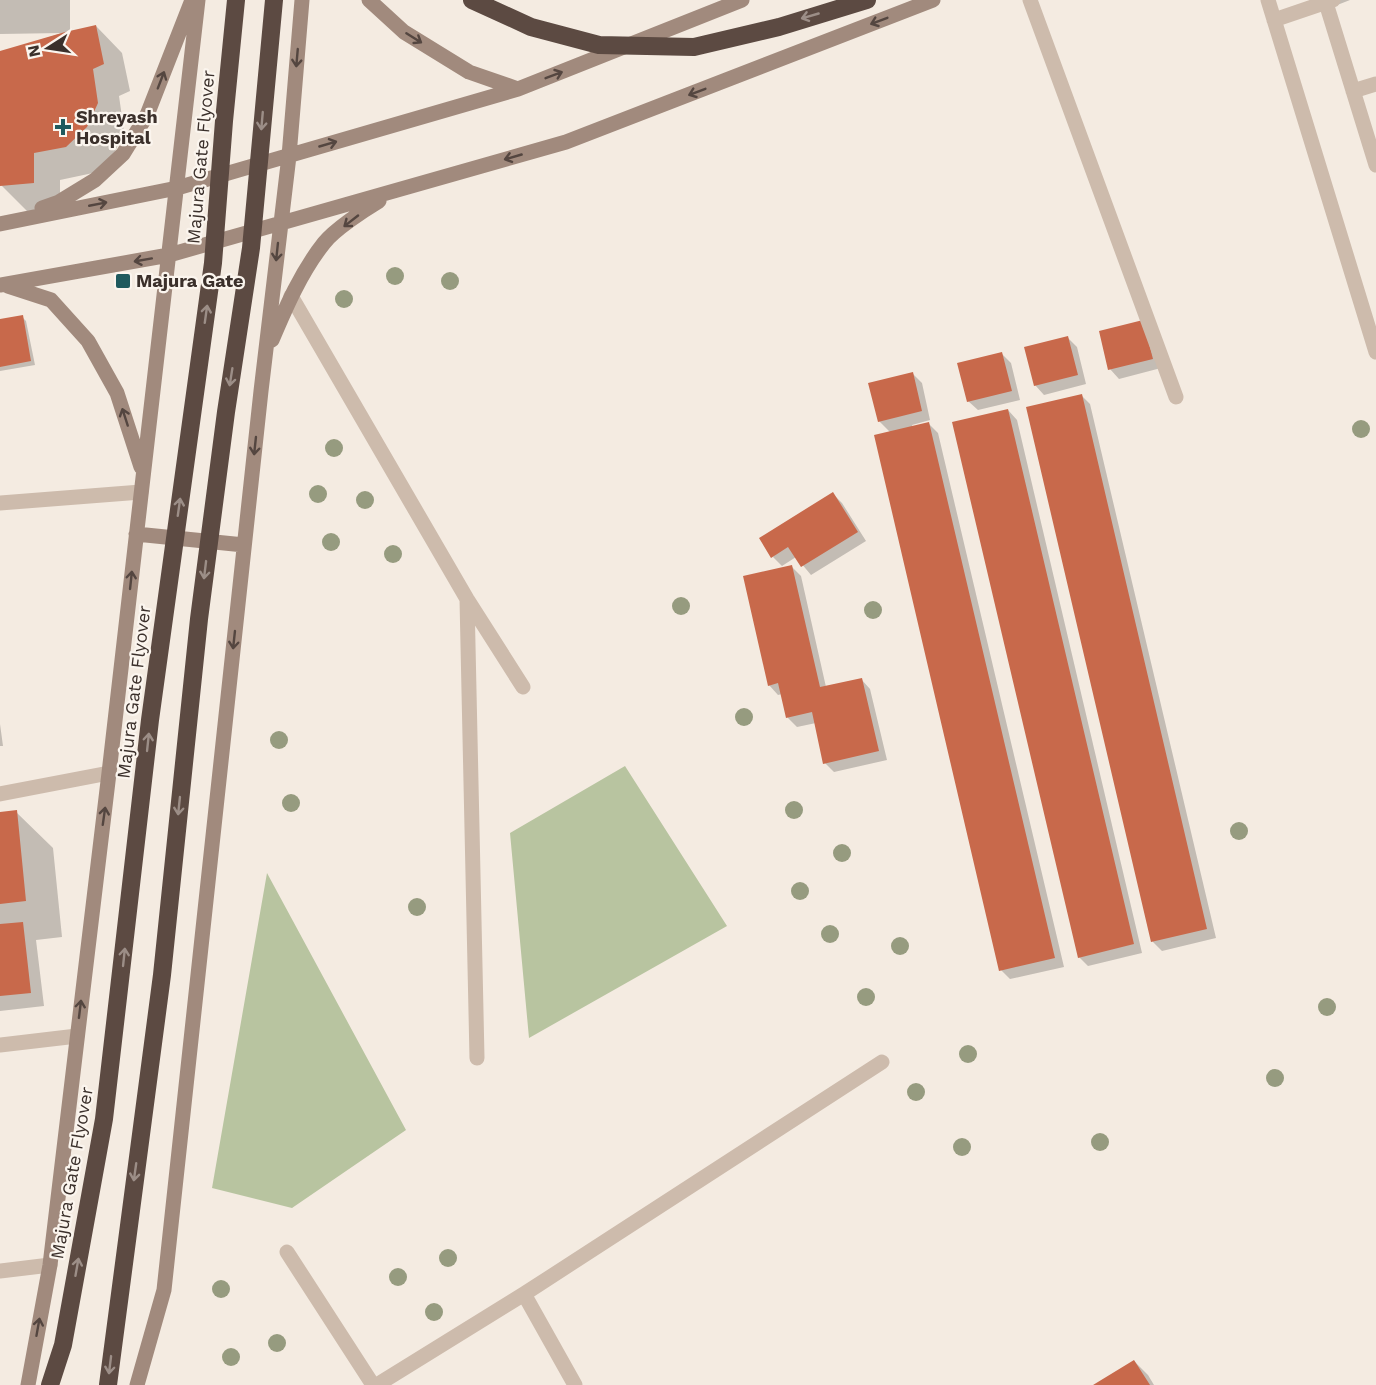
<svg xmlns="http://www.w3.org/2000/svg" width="1376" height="1385" font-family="'Work Sans',sans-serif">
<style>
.green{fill:#b8c4a0}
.shadow{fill:#0003}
.building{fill:#c8694b}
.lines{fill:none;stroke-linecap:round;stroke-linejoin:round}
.street{stroke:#cdbbac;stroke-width:15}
.secondary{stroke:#a18a7d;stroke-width:15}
.highway{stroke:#5c4a42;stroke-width:18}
.tree{fill:#969b7f}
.oneway{stroke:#9c8e87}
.oneway2{stroke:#544640}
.poi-dot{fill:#1f5a5e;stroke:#fbf5ee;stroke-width:2}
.labels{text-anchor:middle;stroke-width:4.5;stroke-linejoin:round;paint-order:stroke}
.poi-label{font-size:18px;font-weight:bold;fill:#3b302b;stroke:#fbf5ee;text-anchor:start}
.street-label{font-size:18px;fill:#3b302b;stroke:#fbf5ee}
</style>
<rect width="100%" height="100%" fill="#f4ebe1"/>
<path class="green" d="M625,766l102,160 -198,112 -19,-205z
M267,873l139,257 -114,78 -80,-20z"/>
<path class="shadow" d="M0,0h70v32l26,-6 26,27 8,38 -11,5 5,35 -10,23 -21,19 -33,7v29l-32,3 -27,-27 -1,-132 62,-20 -62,1z
M1311,0h39l-28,11z
M22,317l4,4 9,44 -35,6v-50z
M1143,322l18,46 -42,11 -9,-10z
M1068,338l9,9 9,37 -42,11 -9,-10z
M1002,354l9,9 9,37 -42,10 -10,-9z
M913,374l9,9 8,37 -18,5 1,3 16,-4 9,9 126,534 -54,12 -9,-9 -110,-537 -12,-12z
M1081,395l9,9 126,534 -54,13 -9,-9 -126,-534z
M1008,410l9,10 125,533 -54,13 -9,-9z
M833,494l9,9 24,38 -55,34 -15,-18 -14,9 -9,-9z
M792,567l9,9 25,111 35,-8 9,10 17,71 -53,12 -9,-9 -9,-40 -19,4 -9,-9 -6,-24 -4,1 -9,-10z
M0,724l3,22h-3z
M16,812l37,36 9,89 -26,3 8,66 -44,5v-198z
M1134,1361l14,14 6,10h-59z"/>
<path class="building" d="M96,25l8,39 -11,5 5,34 -11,24 -21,20 -32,6v30l-34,3v-135l65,-19z
M23,315l8,46 -31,6v-48z
M1143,320l10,39 -45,11 -9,-39z
M1068,336l10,39 -44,11 -10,-39z
M1002,352l10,39 -45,11 -10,-39z
M913,372l9,39 -44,11 -10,-39z
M1082,394l125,535 -56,13 -125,-535z
M1008,409l126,535 -56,14 -126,-536z
M929,422l126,536 -56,13 -125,-536z
M833,492l25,40 -57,35 -13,-20 -17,11 -12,-20z
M792,565l28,122 42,-9 17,73 -56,13 -11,-52 -26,6 -8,-35 -10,3 -25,-110z
M17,810l9,91 -26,3v-92z
M23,922l8,71 -31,3v-72z
M1134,1360l16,25h-57z"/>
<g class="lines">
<path class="street" d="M1030,0l146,397
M1268,0l108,352
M1326,3l50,162
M1274,20l59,-20
M1353,91l23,-7
M291,296l176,303 56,88
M0,503l141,-11
M467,599l10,459
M0,794l109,-21
M0,1045l77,-9
M287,1252l86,133
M0,1271l50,-6
M524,1294l51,91
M377,1385l147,-91 358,-232"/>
<path class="secondary" d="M369,0l35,32 65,40 49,17
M42,208l17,-6 36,-22 28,-26 24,-39 45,-115
M0,224l177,-36 341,-99 224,-89
M0,285l169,-30 397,-113 367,-142
M8,286l43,14 37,41 29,52 24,74
M272,340c14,-33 29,-68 52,-97 10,-13 40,-33 55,-42
M136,534l108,11
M28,1385l22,-120 59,-492 89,-773
M137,1385l27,-95 97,-899 28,-235 13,-156"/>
<path class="highway" d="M472,0l59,27 68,18 95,2 85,-20 88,-27
M50,1385l13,-40 41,-226 46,-399 63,-457 11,-142 12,-121
M108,1385l54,-410 37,-356 27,-207 25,-164 23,-248"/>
</g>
<g class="tree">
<circle cx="395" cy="276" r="9"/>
<circle cx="450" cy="281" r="9"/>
<circle cx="344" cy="299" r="9"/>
<circle cx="1361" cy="429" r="9"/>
<circle cx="334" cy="448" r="9"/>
<circle cx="318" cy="494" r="9"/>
<circle cx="365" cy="500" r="9"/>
<circle cx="331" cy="542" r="9"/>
<circle cx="393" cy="554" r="9"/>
<circle cx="681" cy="606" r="9"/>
<circle cx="873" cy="610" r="9"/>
<circle cx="744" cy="717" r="9"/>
<circle cx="279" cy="740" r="9"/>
<circle cx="291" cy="803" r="9"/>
<circle cx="794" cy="810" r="9"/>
<circle cx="1239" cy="831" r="9"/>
<circle cx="842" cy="853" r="9"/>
<circle cx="800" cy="891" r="9"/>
<circle cx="417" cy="907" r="9"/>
<circle cx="830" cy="934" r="9"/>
<circle cx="900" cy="946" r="9"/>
<circle cx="866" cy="997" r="9"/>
<circle cx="1327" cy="1007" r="9"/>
<circle cx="968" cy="1054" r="9"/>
<circle cx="1275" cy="1078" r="9"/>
<circle cx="916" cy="1092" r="9"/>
<circle cx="1100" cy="1142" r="9"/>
<circle cx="962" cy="1147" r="9"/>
<circle cx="448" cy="1258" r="9"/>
<circle cx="398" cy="1277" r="9"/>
<circle cx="221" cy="1289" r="9"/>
<circle cx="434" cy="1312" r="9"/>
<circle cx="277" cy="1343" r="9"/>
<circle cx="231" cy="1357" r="9"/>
</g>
<defs><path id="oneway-shaft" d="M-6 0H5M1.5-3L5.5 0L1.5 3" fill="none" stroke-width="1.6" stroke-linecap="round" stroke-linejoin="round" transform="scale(1.5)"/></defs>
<g class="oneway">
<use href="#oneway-shaft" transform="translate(810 16) rotate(164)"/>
<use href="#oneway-shaft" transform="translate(262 121) rotate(95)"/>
<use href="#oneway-shaft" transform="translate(206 314) rotate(-82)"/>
<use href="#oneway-shaft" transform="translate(231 377) rotate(99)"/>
<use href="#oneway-shaft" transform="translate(179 507) rotate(-82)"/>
<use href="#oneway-shaft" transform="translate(205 570) rotate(97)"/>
<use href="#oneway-shaft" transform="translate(148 742) rotate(-84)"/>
<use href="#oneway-shaft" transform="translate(179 806) rotate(96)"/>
<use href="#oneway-shaft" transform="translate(124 957) rotate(-84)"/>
<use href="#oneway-shaft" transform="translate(135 1172) rotate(98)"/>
<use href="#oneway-shaft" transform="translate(77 1267) rotate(-80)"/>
<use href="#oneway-shaft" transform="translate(110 1365) rotate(97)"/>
</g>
<g class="oneway2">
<use href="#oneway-shaft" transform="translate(879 21) rotate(159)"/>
<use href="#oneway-shaft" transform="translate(414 38) rotate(32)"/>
<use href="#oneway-shaft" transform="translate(297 58) rotate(95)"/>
<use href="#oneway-shaft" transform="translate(554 75) rotate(-21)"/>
<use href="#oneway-shaft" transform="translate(161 80) rotate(-69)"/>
<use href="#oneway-shaft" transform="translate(697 92) rotate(159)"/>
<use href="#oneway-shaft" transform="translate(328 144) rotate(-16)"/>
<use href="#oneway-shaft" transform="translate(513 157) rotate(164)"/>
<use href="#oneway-shaft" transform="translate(98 204) rotate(-11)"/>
<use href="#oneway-shaft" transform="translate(351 221) rotate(142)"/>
<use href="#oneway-shaft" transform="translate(277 252) rotate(96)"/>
<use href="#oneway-shaft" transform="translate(143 260) rotate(170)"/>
<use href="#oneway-shaft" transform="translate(125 417) rotate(-108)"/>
<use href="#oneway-shaft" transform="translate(255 446) rotate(96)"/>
<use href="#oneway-shaft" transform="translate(131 580) rotate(-84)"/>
<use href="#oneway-shaft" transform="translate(234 640) rotate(96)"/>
<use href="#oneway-shaft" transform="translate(104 816) rotate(-82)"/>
<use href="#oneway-shaft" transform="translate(80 1009) rotate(-83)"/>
<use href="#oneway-shaft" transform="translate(38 1327) rotate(-80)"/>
</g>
<g class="poi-dot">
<path d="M60 118h6v6h6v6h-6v6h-6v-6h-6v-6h6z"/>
<rect x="115" y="273" width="16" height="16" rx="3"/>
</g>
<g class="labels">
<g class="poi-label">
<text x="76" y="123">Shreyash<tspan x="76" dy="21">Hospital</tspan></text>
<text x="136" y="287">Majura Gate</text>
</g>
<g class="street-label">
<text transform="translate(201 157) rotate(-85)" y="6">Majura Gate Flyover</text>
<text transform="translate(134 692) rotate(-83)" y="6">Majura Gate Flyover</text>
<text transform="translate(72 1173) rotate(-80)" y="6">Majura Gate Flyover</text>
</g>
</g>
<g transform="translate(48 48) rotate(258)" stroke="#fbf5ee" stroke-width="4.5" paint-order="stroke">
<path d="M0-4.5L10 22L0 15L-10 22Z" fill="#3b302b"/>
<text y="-9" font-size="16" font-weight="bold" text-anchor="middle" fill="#3b302b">N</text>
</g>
</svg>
